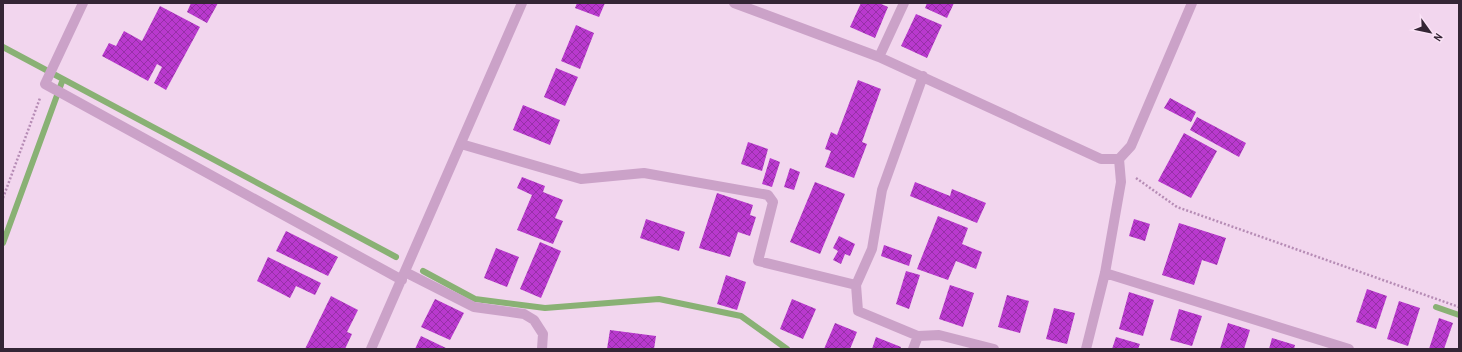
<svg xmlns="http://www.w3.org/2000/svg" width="1462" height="352" font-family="'Archivo Narrow',sans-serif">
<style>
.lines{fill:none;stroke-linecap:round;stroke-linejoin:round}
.stream{stroke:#89b174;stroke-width:6}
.building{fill:url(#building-cross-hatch)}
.path{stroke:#b68cb5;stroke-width:2.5;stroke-dasharray:2 2;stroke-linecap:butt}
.minor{stroke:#cba2c8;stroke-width:10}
</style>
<defs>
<pattern id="building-cross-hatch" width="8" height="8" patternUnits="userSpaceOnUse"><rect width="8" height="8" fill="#b939ce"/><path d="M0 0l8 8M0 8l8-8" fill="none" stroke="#9730a8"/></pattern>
</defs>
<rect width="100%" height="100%" fill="#f2d6ee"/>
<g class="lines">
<path class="stream" d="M3,47l393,210
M3,243l60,-164
M423,271l52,28 70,9 114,-9 82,17 46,33
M1436,307l23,8"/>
</g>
<path class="building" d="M191,3h27l-11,20 -20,-11z
M577,3h28l-6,14 -24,-9z
M861,3h18l9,4 -13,31 -25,-11z
M927,3h27l-7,15 -22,-10z
M160,6l40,21 -34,63 -12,-7 8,-16 -5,-3 -9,17 -46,-25 7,-13 7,3 8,-15 18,10z
M916,14l26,11 -15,33 -26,-12z
M576,25l18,8 -14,36 -19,-8z
M556,68l22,9 -13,29 -21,-9z
M858,80l23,9 -19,53 5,2 -13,34 -29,-11 6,-16 -6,-2 6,-17 6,3z
M1170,98l26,14 -5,10 -27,-14z
M523,105l37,15 -10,25 -37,-15z
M1197,117l49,26 -7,14 -49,-27z
M1184,133l33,18 -26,47 -33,-17z
M748,142l20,7 -6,22 -21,-7z
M770,158l10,4 -8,25 -10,-3z
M790,168l10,4 -6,18 -10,-3z
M522,177l23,9 -2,6 20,8 -8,18 8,3 -10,23 -36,-14 15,-35 -15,-7z
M815,182l30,12 -25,60 -30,-12z
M915,182l35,14 2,-7 34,14 -9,20 -67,-27z
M717,193l36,12 -3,10 6,2 -6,19 -12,-4 -8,25 -31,-9z
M938,216l30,12 -6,16 20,8 -6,17 -20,-8 -8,19 -31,-11z
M646,219l39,13 -6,19 -39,-13z
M1134,219l16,5 -5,17 -16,-5z
M1179,223l47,15 -9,27 -15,-5 -8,25 -32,-10z
M286,231l52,26 -10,19 -52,-25z
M839,236l16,8 -5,12 -5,-2 -4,10 -8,-4 5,-9 -5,-3z
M540,242l21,9 -20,47 -21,-9z
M884,245l28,10 -3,11 -28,-10z
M496,248l23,9 -12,30 -23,-9z
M268,257l53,26 -6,12 -19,-9 -6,12 -33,-17z
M906,271l14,4 -11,34 -13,-5z
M726,275l20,7 -9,28 -20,-6z
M950,285l24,8 -11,34 -24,-8z
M1367,289l20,7 -11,33 -20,-7z
M1129,292l25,8 -11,36 -24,-7z
M1007,295l22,6 -9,32 -22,-6z
M331,296l27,14 -11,22 5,2 -7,15h-40z
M435,299l29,14 -14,27 -29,-13z
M792,299l24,10 -13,30 -23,-10z
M1399,301l21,7 -12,38 -21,-7z
M1054,308l21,5 -8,31 -21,-5z
M1179,309l23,7 -10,30 -22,-6z
M1439,318l14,5 -9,26h-15z
M835,323l22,9 -7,17h-26z
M1228,323l22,7 -6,19h-24z
M610,330l46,6 -2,13h-47z
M421,336l27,13h-33z
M876,337l25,10 -1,2h-28z
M1116,337l24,7 -2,5h-26z
M1272,338l23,7 -1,4h-25z"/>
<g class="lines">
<path class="path" d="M1136,178l41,29 282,100
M3,198l37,-100"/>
<path class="minor" d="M83,3l-38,81 357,196
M734,3l145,54 222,102h18l12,-13 61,-143
M879,57l25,-54
M461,144l120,35 63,-6 124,22 5,7 -15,59 98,24 16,-36 10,-59 41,-114
M405,272l69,35 50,7 10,6 9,14 -1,15
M1105,273l244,76
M856,285l2,26 60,25 21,-1 55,14
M371,349l151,-346
M913,349l5,-13
M1086,349l19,-76 16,-91 -2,-23"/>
</g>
<rect width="1462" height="352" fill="none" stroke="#342535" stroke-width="8"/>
<g transform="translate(1430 32) rotate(123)" stroke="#fae2f6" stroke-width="3" paint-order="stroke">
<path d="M0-3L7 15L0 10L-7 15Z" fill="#342535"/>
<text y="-6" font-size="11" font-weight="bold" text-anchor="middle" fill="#342535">N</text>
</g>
</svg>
